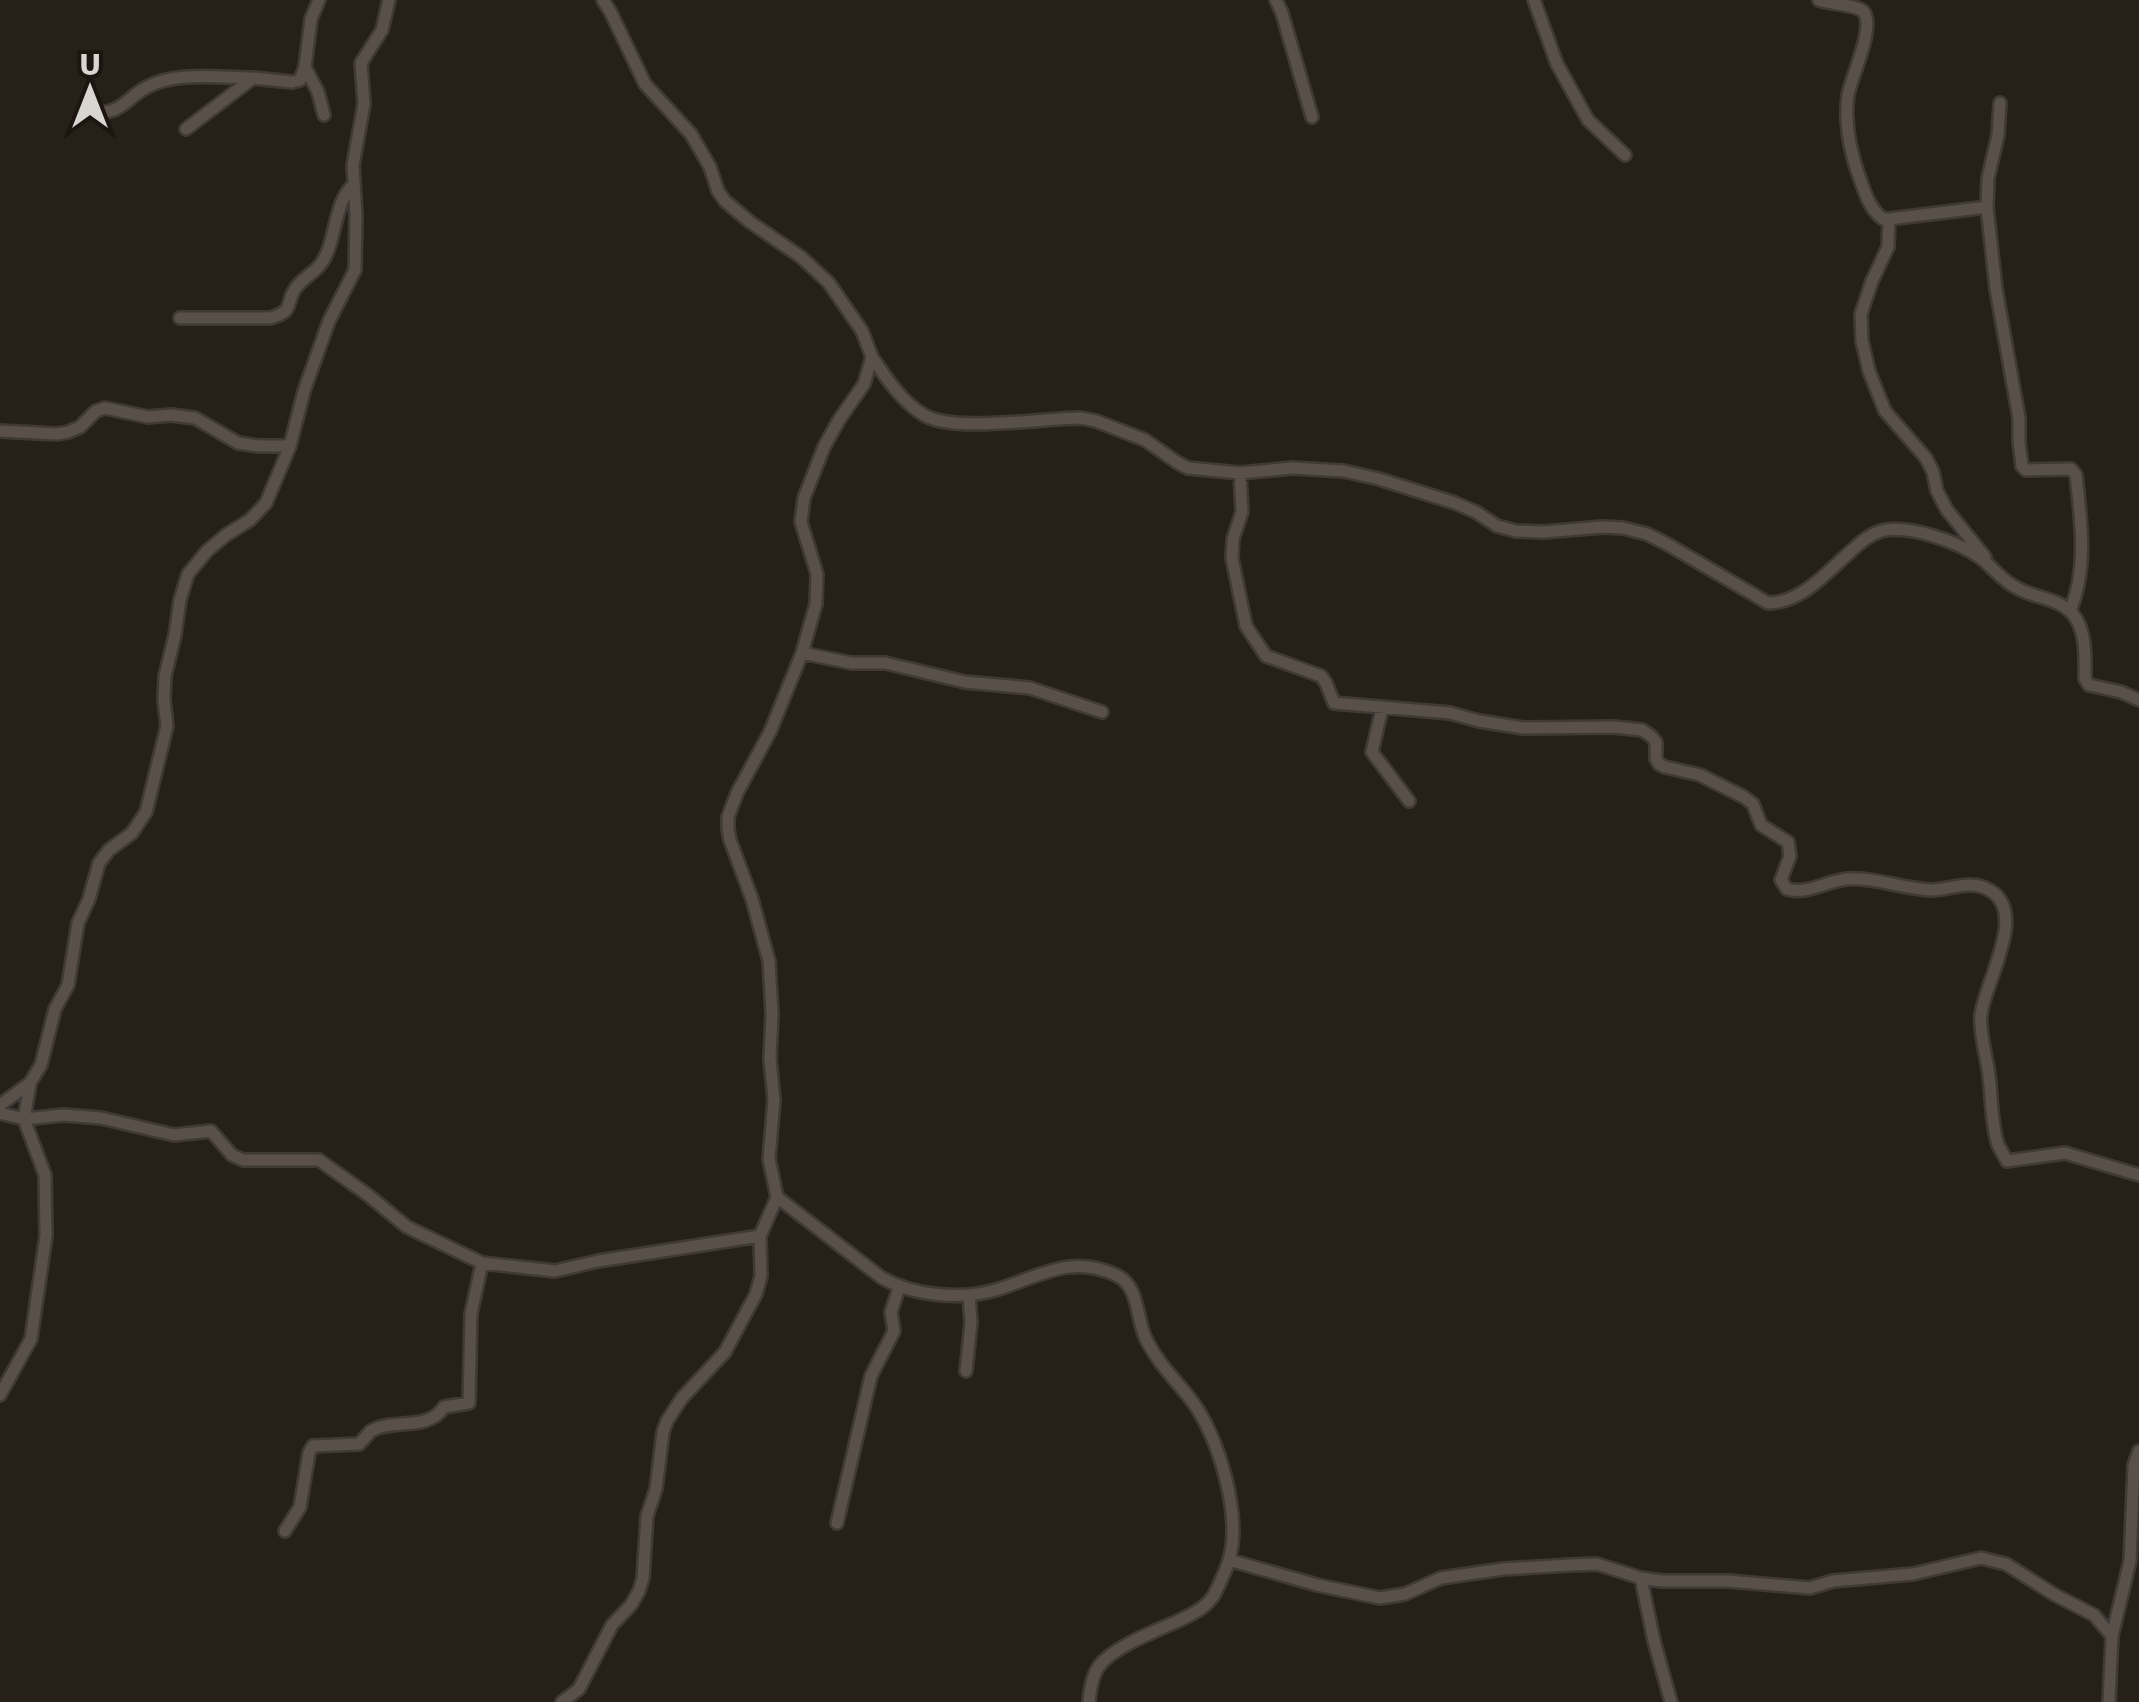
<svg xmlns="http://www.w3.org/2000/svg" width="2139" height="1702" font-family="'DejaVu Sans',sans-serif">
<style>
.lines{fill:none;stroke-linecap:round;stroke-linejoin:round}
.minor-casing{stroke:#3f3a36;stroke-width:16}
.minor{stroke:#585049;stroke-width:11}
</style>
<rect width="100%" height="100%" fill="#262019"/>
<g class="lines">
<defs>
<path id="minor" d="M603,0l8,13 34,71 46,50 19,33 8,24 7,10 25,21 51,35 28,26 33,48 10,26 -8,27 -25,36 -15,27 -20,51 -3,24 16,52 -1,30 -14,49 -32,79 -33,61 -9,24v12l2,11 22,59 17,62 3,53 -2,45 4,41 -5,59 8,38 105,81c30,17 75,22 110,13 44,-12 76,-38 124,-16 25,12 19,44 31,66 13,25 29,39 45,60 27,36 50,115 37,159 -3,11 -10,25 -15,35 -9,14 -22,19 -36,26 -22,10 -65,26 -79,45 -7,10 -9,24 -10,36
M1276,0l6,13 30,104
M1534,0l23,64 31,56 37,35
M1819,0c11,4 39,5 45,12 11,17 -13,65 -16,83 -4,30 2,57 12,84 6,16 9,29 23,40h6l98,-12
M305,67l13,25 6,23
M2000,103l-2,32 -10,43 -1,29 9,82 23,129v24l3,24 4,4 45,-1 5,6c5,45 12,94 -6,136
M98,112c23,2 31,-16 49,-25 30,-16 73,-9 106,-9
M186,129l67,-51 39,4 8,-2 5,-13 6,-48 8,-19
M1889,219l-1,28 -16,34 -11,33 1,27 7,30 16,40 41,47 7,14 4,19 10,19 38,47
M180,318h90c25,-7 15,-14 25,-29 9,-14 24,-16 32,-36 9,-21 9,-52 26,-68
M872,357c14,21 30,45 52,58 30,18 119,3 157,3l15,3 49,19 33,23 10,5 52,5 52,-5 52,3 35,8 76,24 21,9 21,14 19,5 28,1 58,-5 21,1 24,6 20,10 101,59c33,0 58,-30 82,-51 10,-9 18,-17 31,-21 27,-7 79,11 101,28 12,10 21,22 35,29 17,10 41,10 55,25 15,17 13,45 13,66l4,6 32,7 18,8
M0,431l57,3 11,-2 12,-5 16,-16 9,-3 43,9 23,-2 24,3 43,25 21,3h31
M1240,473l2,39 -9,27 -1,19 14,68 20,30 55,20 5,7 8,20 116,10 29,8 44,7 91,-1 28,3 9,6 5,6v17l3,5 6,3 35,8 44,22 9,7 8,21 27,17 2,14 -9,24 6,9c21,6 39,-8 60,-10 28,-2 56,10 84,11 21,0 39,-12 60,1 37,23 -7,93 -10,124 -2,19 6,42 8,61 3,23 2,47 9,69l9,16 58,-8 74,22
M802,653l49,10h34l80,19 65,6 72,24
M1382,708l-10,44 37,49
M0,1105l30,-22 11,-18 14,-56 13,-24 10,-62 11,-24 10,-36 10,-13 23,-17 14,-21 21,-86 -3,-26 1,-24 10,-41 5,-35 8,-26 19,-23 19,-16 24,-15 16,-17 24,-57 14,-55 25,-70 26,-51 1,-55 -3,-50 11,-61 -3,-41 21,-33 7,-30
M0,1113l24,6 40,-4 37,3 73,17 37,-4 21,24 11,5h76l49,35 39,32 75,36 73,8 43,-10 162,-25
M966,1371l5,-48 -2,-28
M0,1395l31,-56 15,-103 -1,-61 -21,-56 6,-35
M837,1523l34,-147 23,-45 -3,-19 8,-24
M285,1531l15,-24 9,-54 4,-7 46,-2c1,-1 11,-12 12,-13 21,-13 57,1 73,-24l25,-4 2,-89 11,-51
M1229,1560l88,25 63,13 25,-4 36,-16 62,-9 67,-4 27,-1 44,14 21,3h66l82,7 23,-7 80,-7 68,-16 25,6 49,31 39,20 18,21 -3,66
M1641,1578l13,63 17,61
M2112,1636l18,-75 4,-96 5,-14
M562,1702l17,-13 33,-64 19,-20 8,-14 4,-13 4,-62 9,-27 7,-57 4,-11 15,-23 43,-46 31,-58 5,-18 -1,-40 17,-39"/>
</defs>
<use href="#minor" class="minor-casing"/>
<use href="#minor" class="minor"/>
</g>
<g transform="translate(90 90)" stroke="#1d1610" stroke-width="8" paint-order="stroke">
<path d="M0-8L18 38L0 25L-18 38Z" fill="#d9d5d0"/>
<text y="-15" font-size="28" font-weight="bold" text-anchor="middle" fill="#d9d5d0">U</text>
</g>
</svg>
